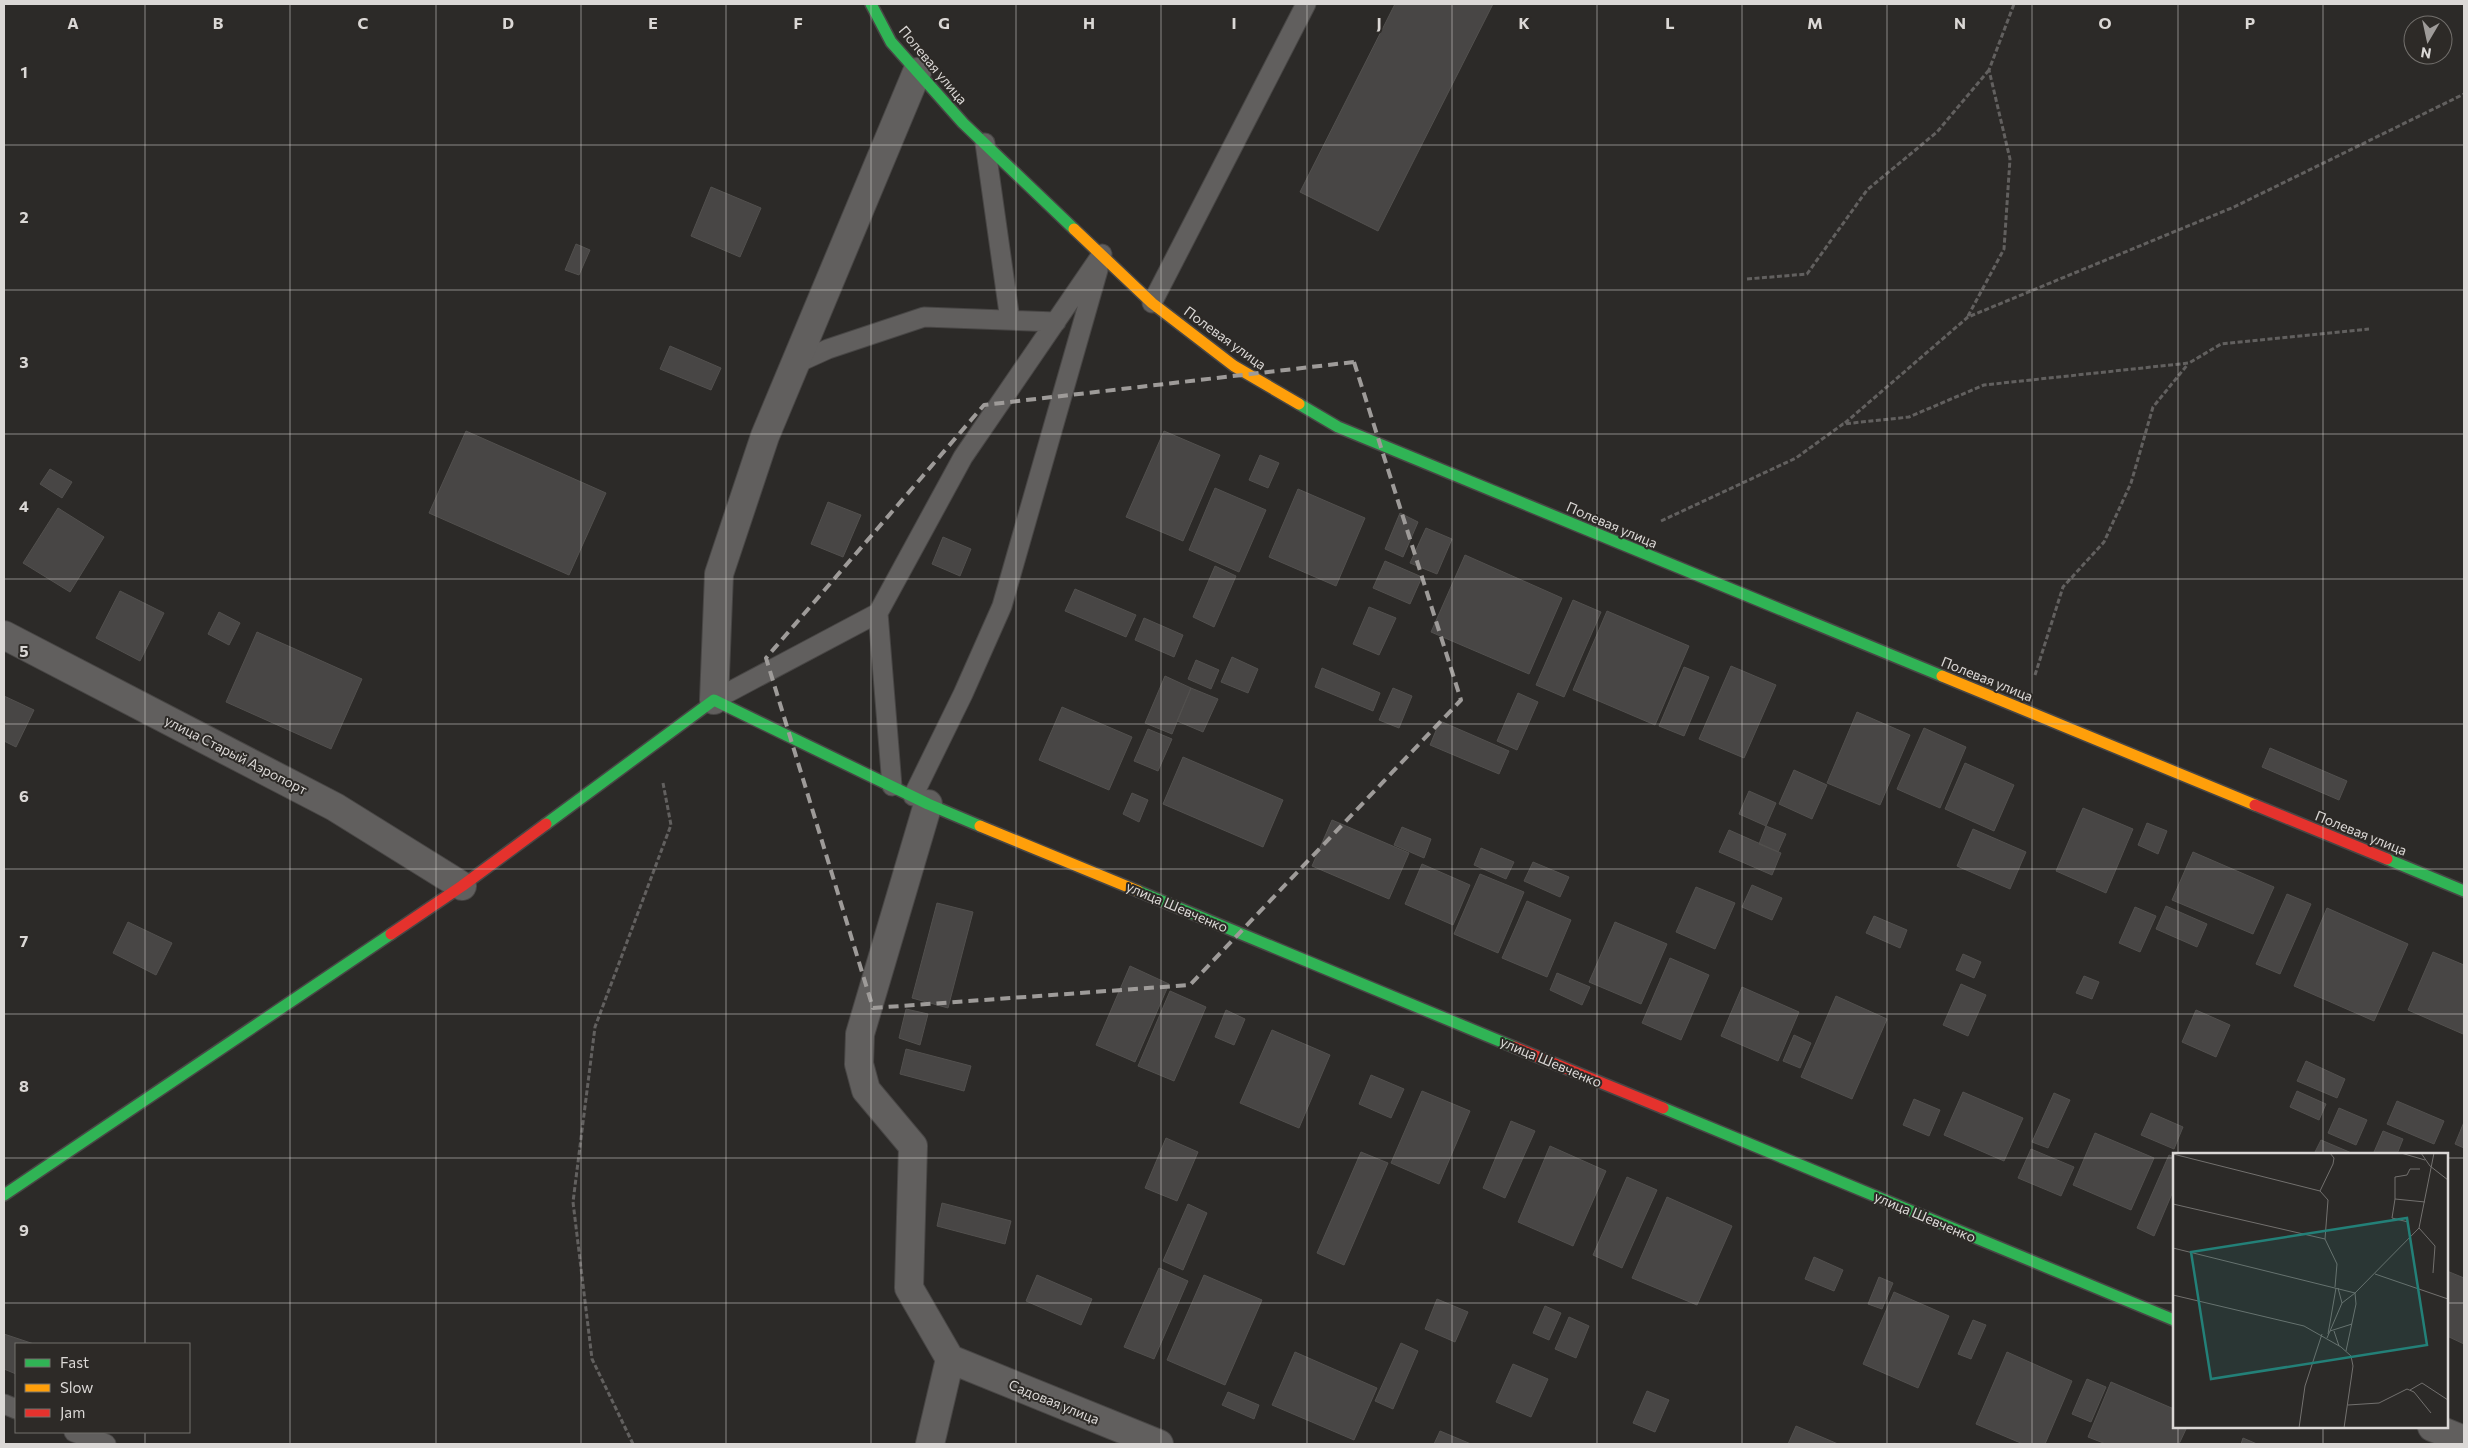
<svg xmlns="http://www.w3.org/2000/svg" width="2468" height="1448" font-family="Commissioner,sans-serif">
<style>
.building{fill:#484645;stroke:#52504e}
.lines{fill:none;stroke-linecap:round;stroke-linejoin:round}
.lane-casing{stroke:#484645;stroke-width:21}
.street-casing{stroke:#484645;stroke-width:30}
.fast-casing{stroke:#484645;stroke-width:14}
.slow-casing{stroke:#484645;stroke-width:14}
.jam-casing{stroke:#484645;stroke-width:14}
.path{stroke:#62605f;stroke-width:3;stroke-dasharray:5 2.5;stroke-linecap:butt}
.lane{stroke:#615f5e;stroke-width:19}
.street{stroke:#615f5e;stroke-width:28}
.fast{stroke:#30b455;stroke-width:11}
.slow{stroke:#ff9f0a;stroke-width:11}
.jam{stroke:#e5322d;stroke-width:11}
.marked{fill:none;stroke:#9e9b99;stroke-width:4;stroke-dasharray:10 6;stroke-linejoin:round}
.grid{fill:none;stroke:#dbd8d6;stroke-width:1;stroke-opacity:0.55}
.labels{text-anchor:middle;stroke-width:4;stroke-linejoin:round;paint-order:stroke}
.street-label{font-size:14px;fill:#dbd8d6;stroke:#2d2a27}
.inset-road{fill:none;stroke:#72706e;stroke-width:1}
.view{fill:#238078;fill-opacity:0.15;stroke:#238078;stroke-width:2.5}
.inset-edge{fill:none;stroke:#dbd8d6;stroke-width:2.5}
.grid-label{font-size:16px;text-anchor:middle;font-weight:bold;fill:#dbd8d6;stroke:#2d2a27;stroke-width:4;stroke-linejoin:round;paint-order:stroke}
</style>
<rect width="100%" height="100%" fill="#2c2a28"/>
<path class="building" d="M1395,4h98l-115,227 -78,-39z
M711,187l50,21 -21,49 -49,-21z
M576,244l14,6 -11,25 -14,-5z
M670,346l51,22 -10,22 -51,-21z
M466,431l140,62 -37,82 -140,-62z
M1164,431l56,24 -37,86 -57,-24z
M1260,455l19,8 -11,25 -19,-8z
M50,469l22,13 -10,16 -22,-14z
M1215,488l51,22 -27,62 -50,-22z
M1298,489l67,29 -29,68 -67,-29z
M828,502l33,13 -18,42 -32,-13z
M58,508l46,29 -34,55 -47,-29z
M1400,513l18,9 -15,35 -18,-8z
M1426,528l26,11 -15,35 -27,-11z
M943,537l28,12 -11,27 -28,-12z
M1465,555l97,43 -33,76 -98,-42z
M1385,561l37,16 -12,27 -37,-16z
M1215,566l21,10 -22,51 -21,-10z
M1075,589l61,26 -10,22 -61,-26z
M120,591l44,22 -24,48 -44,-23z
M1573,600l28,12 -37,85 -28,-12z
M1369,607l27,11 -17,37 -26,-11z
M1607,611l82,35 -34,79 -82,-35z
M219,612l21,11 -11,22 -21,-11z
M1144,618l39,17 -9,22 -39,-17z
M257,632l105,47 -31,70 -105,-47z
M1232,657l26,12 -10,24 -27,-11z
M1196,660l23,10 -8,19 -23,-10z
M1731,666l45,19 -32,73 -45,-19z
M1684,667l25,10 -25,59 -25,-10z
M1322,668l58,25 -7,18 -58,-24z
M1165,676l26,12 -19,46 -27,-11z
M1191,688l27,11 -15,33 -26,-11z
M1393,688l19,8 -13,32 -20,-8z
M1518,693l20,9 -21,48 -20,-9z
M4,696l30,14 -18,37 -12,-6z
M1062,707l70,30 -23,53 -70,-30z
M1857,712l53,23 -30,70 -53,-22z
M1440,721l69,30 -10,23 -69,-29z
M1924,728l42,19 -26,61 -43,-19z
M1148,729l24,10 -14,32 -24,-10z
M2270,748l77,33 -8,19 -77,-33z
M1183,757l100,43 -20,47 -100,-43z
M1965,763l49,22 -20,46 -49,-22z
M1794,770l33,15 -15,34 -33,-15z
M1749,791l27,12 -10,23 -27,-12z
M1132,793l16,7 -9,22 -16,-8z
M2083,808l50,21 -27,64 -50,-22z
M1332,820l77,33 -20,46 -77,-33z
M2147,823l20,8 -9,23 -20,-9z
M1766,826l20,8 -8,18 -19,-8z
M1402,827l29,12 -7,19 -30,-13z
M1973,829l53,23 -16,37 -53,-23z
M1729,830l52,23 -9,22 -53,-23z
M1481,848l33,14 -8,17 -32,-14z
M2193,852l81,35 -21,47 -81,-34z
M1533,862l36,15 -9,20 -36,-16z
M1422,864l48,21 -17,40 -48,-21z
M1480,874l44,18 -26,61 -44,-19z
M1752,885l30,13 -10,22 -30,-13z
M1696,887l39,16 -20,46 -39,-17z
M2287,894l24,10 -31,70 -24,-10z
M1527,901l44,19 -24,57 -45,-19z
M937,903l36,9 -25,96 -36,-10z
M2166,906l41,18 -10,23 -41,-18z
M2135,907l21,9 -16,36 -21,-9z
M2327,908l81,36 -34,77 -80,-35z
M1874,916l33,14 -7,18 -34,-15z
M128,922l44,21 -16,32 -43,-22z
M1615,922l52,22 -26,60 -52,-22z
M2433,952l31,13 -1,69 -55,-24z
M1963,954l18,8 -7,16 -18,-8z
M1670,958l39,17 -28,65 -39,-17z
M1130,966l39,18 -34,78 -39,-17z
M1557,973l33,14 -8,18 -32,-15z
M2084,976l15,6 -7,17 -16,-6z
M1961,984l25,11 -18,41 -25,-11z
M1742,987l57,25 -21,49 -57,-25z
M1170,991l36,16 -32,74 -36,-15z
M1836,996l51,23 -35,80 -51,-22z
M906,1009l22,5 -8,31 -21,-7z
M1226,1010l19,9 -11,26 -19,-8z
M2196,1010l34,15 -14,32 -34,-15z
M1272,1030l58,25 -31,73 -59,-25z
M1794,1035l17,8 -11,25 -17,-7z
M906,1049l65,17 -7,25 -64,-17z
M2306,1061l39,18 -8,19 -40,-17z
M1371,1075l33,14 -13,29 -32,-14z
M1422,1091l48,20 -31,73 -48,-21z
M2297,1091l29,13 -7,16 -29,-13z
M1963,1092l60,26 -19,43 -60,-26z
M2054,1093l16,7 -22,48 -16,-6z
M1914,1099l26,11 -11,26 -26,-11z
M2397,1101l47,20 -10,23 -47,-20z
M2339,1108l28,12 -11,25 -28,-12z
M2151,1113l32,14 -9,22 -33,-14z
M1511,1121l24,10 -30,67 -22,-10z
M2464,1122v26l-9,-4z
M2383,1131l20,8 -6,15h-16l-7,-2z
M2095,1133l59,25 -23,52 -58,-25z
M1166,1138l32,14 -21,49 -32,-13z
M2321,1140l33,14h-40z
M1550,1146l56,25 -33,75 -55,-24z
M2031,1149l43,18 -13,29 -43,-18z
M1361,1152l27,11 -44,102 -27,-12z
M2169,1155l5,2v32l-20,47 -17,-8z
M1627,1177l30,13 -35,78 -29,-13z
M1667,1197l65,29 -35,79 -65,-27z
M942,1203l69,18 -6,23 -68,-18z
M1188,1204l19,9 -24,57 -20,-9z
M1814,1257l29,13 -9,21 -29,-12z
M1159,1268l29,13 -34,78 -30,-12z
M2447,1271l17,7v66l-17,-8z
M1037,1275l55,24 -11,26 -55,-24z
M1204,1275l58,25 -37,85 -58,-25z
M1879,1277l14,6 -11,26 -14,-5z
M1894,1292l55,24 -31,72 -55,-24z
M1437,1299l31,13 -13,30 -30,-13z
M1545,1306l16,7 -12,27 -16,-7z
M1569,1317l20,9 -13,32 -21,-9z
M1973,1320l13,5 -15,34 -13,-5z
M4,1334l30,10h-18v30l-12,-5z
M1401,1343l17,8 -25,58 -18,-8z
M1295,1352l82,36 -23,52 -82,-35z
M2007,1352l65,29 -27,63h-22l-47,-20z
M1513,1364l35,15 -17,38 -35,-15z
M2087,1379l19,8 -15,35 -19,-8z
M2111,1382l63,27v18h13l-8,17h-73l-18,-7z
M1647,1391l22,9 -14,32 -22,-9z
M1228,1392l31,13 -5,14 -32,-14z
M1796,1426l42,18h-50z
M1440,1431l31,13h-37z
M2243,1438l14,6h-16z"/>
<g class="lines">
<defs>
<path id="lane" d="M985,143l25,177
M1152,303l154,-299
M795,364l33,-15 96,-32 132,5
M714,700l164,-87
M892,786l-14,-173 85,-156 139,-203
M913,796l50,-102 39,-88 96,-336
M4,1404l12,5
M74,1432l32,12"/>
<path id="street" d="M4,635l331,172 127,79
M714,700l5,-126 46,-138 152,-364
M928,804l-68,230 -1,30 7,26 47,56 -4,142 41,71 -20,85
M950,1359l209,85
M2432,1427l32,13"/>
<path id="fast" d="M871,4l20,38 72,81 111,106
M1299,404l39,23 604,249
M546,824l168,-124 214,104 52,22
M2387,859l77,32
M1138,891l376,156
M1663,1108l511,212
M4,1195l387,-261"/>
<path id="slow" d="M1074,229l78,74 82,63 65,38
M1942,676l313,129
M980,826l158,65"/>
<path id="jam" d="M2255,805l132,54
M391,934l71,-48 84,-62
M1514,1047l149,61"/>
</defs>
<use href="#lane" class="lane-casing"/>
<use href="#street" class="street-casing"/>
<use href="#fast" class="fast-casing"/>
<use href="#slow" class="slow-casing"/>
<use href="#jam" class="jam-casing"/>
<path class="path" d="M1747,279l60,-5 60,-84 70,-58 52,-62
M1968,316l36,-67 6,-90 -21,-89 25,-66
M1845,423l123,-106 266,-110 230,-113
M1661,521l135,-63 47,-34 66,-7 75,-32 205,-22 32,-19 148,-15
M2035,675l28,-88 41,-45 27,-59 22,-76 35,-43
M633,1444l-41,-85 -19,-157 22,-175 76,-202 -8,-42"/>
<use href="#lane" class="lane"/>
<use href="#street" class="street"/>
<use href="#fast" class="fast"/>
<use href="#slow" class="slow"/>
<use href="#jam" class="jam"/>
</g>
<path class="marked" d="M1354,362l107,338 -271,285 -317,23 -107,-350 218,-253z"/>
<path class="grid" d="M145,4v1340M290,4v1440M436,4v1440M581,4v1440M726,4v1440M871,4v1440M1016,4v1440M1161,4v1440M1307,4v1440M1452,4v1440M1597,4v1440M1742,4v1440M1887,4v1440M2032,4v1440M2178,4v1150M2323,4v1150M4,145h2460M4,290h2460M4,434h2460M4,579h2460M4,724h2460M4,869h2460M4,1014h2460M4,1158h2170M2447,1158h17M4,1303h2170M2447,1303h17M2178,1427v17M2323,1427v17M145,1432v12"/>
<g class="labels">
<g class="street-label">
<text transform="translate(933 65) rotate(50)" y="5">Полевая улица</text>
<text transform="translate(1225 338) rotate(36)" y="5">Полевая улица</text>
<text transform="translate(1612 525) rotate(23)" y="5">Полевая улица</text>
<text transform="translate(1987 679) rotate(22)" y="5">Полевая улица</text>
<text transform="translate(236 755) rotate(27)" y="5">улица Старый Аэропорт</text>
<text transform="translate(2361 833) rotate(22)" y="5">Полевая улица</text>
<text transform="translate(1177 907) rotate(23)" y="5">улица Шевченко</text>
<text transform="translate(1551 1062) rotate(23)" y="5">улица Шевченко</text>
<text transform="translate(1925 1217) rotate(23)" y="5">улица Шевченко</text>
<text transform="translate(1054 1402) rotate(22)" y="5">Садовая улица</text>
</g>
</g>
<g transform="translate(2173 1153)">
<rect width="275" height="275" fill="#2c2a28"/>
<path class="inset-road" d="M157,0l4,5 -1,6 -13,27 8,9 -3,39 12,25 -2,23M228,0l24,7M248,0l9,13 18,14M0,1l147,37M222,46v-22l12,-2 3,-6h10M0,51l152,35M235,69l-16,-4 3,-19 30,3M246,75l16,18 -2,27M0,95l182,45 64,-65 15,-75M202,121l73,25M0,142l131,31 37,21 10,9 2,10 -9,62M169,150l13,-10M157,178l22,-7M161,178l5,15M155,181l8,-46M154,185l15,-35 -4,-15M173,198l10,-47 -1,-11M237,237l12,-7 26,17M175,252l31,-2 28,-14 7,3 17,21M126,275l6,-42 17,-52"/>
<path class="view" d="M234,65l20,127 -216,34 -20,-127z"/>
<rect width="275" height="275" class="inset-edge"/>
</g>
<g class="grid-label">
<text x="73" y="29">A</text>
<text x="218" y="29">B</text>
<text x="363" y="29">C</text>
<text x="508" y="29">D</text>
<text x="653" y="29">E</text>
<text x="798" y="29">F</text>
<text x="944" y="29">G</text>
<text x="1089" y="29">H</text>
<text x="1234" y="29">I</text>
<text x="1379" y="29">J</text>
<text x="1524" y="29">K</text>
<text x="1670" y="29">L</text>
<text x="1815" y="29">M</text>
<text x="1960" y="29">N</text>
<text x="2105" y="29">O</text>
<text x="2250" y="29">P</text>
<text x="24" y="78">1</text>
<text x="24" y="223">2</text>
<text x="24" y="368">3</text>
<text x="24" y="512">4</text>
<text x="24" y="657">5</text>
<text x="24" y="802">6</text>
<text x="24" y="947">7</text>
<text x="24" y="1092">8</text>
<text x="24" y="1236">9</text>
</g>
<rect width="2468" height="1448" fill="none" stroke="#dbd8d6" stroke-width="10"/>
<rect x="15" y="1343" width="175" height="90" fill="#2d2a27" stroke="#73706d"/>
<rect x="25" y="1359" width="25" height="8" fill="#30b455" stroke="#73706d"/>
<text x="60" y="1368" font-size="15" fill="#dbd8d6">Fast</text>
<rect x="25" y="1384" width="25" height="8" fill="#ff9f0a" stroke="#73706d"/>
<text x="60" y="1393" font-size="15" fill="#dbd8d6">Slow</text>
<rect x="25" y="1409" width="25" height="8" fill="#e5322d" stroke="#73706d"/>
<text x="60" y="1418" font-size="15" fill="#dbd8d6">Jam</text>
<g transform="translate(2428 40) rotate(189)"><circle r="24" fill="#2d2a27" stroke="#73706d"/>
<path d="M0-4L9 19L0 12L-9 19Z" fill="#9e9b99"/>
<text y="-8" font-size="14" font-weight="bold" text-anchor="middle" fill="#dbd8d6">N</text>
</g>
</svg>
